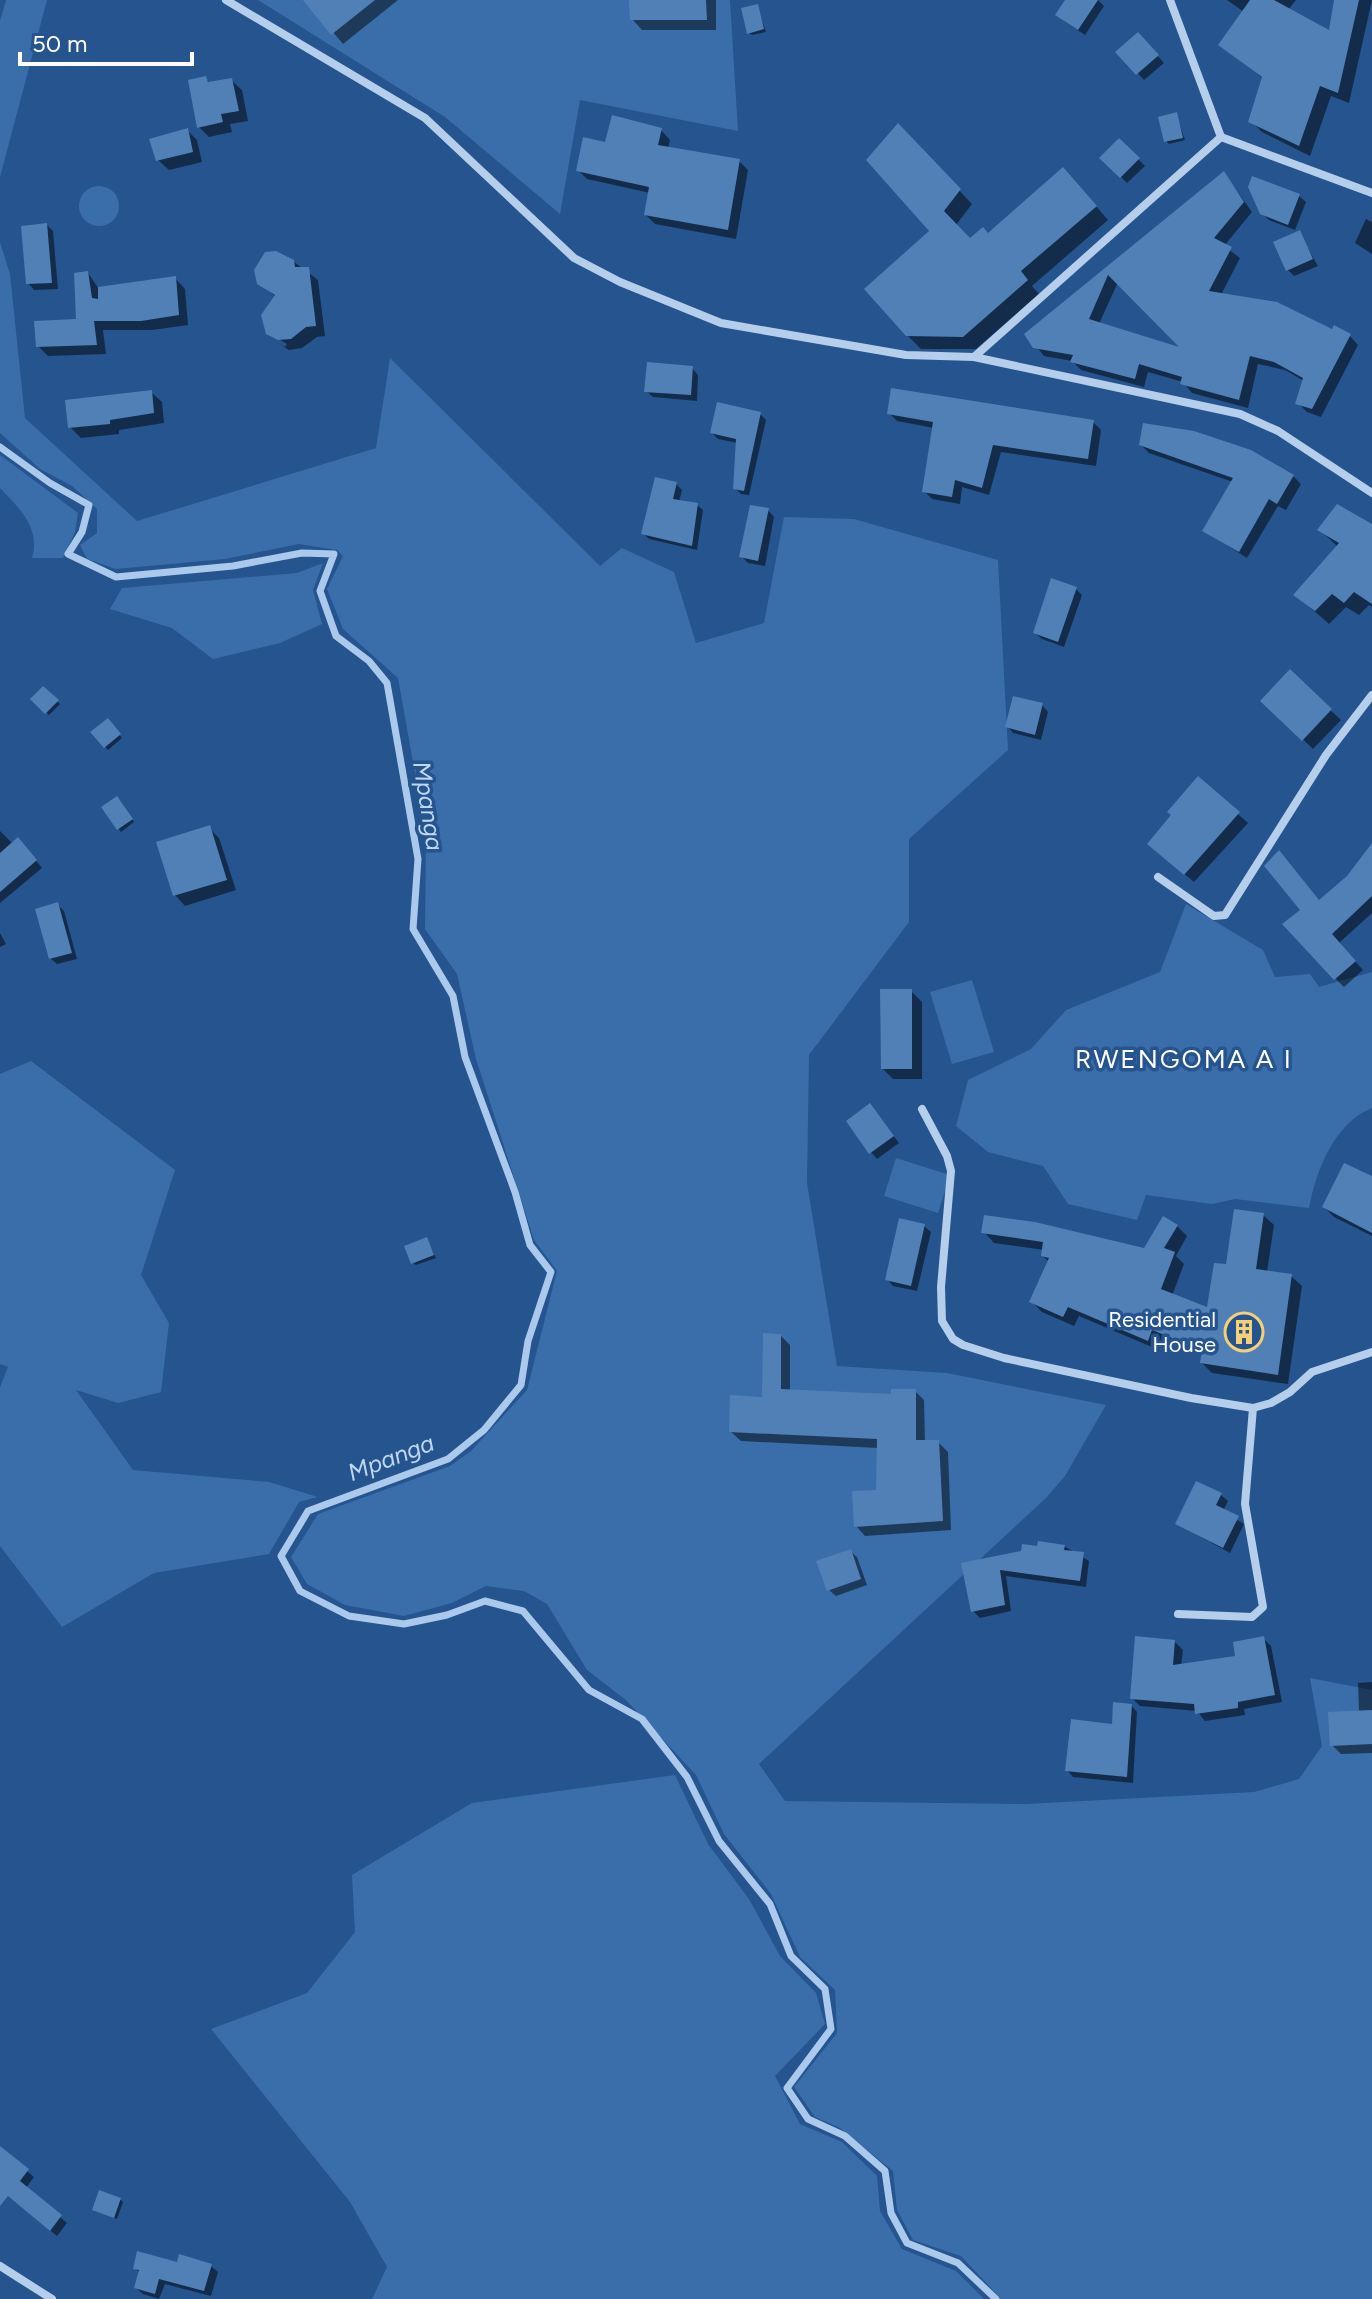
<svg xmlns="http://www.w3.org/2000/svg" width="1372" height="2299" font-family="Figtree,sans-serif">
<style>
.green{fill:#396eab}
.shadow{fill:#0007;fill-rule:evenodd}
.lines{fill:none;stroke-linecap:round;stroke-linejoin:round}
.stream{stroke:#aac9ec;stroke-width:7}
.building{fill:#5180b7;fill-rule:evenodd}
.minor{stroke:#b5ceeb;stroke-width:8}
.labels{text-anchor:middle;stroke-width:7;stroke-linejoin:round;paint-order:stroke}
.poi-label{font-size:22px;fill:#fff;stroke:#25548f;text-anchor:end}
.water-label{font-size:24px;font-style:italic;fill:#c1d8f2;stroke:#25548f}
.quarter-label{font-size:26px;letter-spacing:2px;fill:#fff;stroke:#25548f}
</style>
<rect width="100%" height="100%" fill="#25548f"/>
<path class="green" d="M6,0h41l-47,177v-156z
M258,0h472l8,131 -158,-31 -20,114 -115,-97z
M79 206a20 20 0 1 1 40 0a20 20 0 1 1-40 0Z
M0,242l10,32 15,144 112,103 239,-73 14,-90 210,208 22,-18 52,24 22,71 68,-20 20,-106 70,2 144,41 10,190 -99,89v83l-100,133 -2,128 30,183 110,7 159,32 -41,71 -19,22 -287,266 26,37 241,3 228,-12 45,-13 23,-33 -12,-68 62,12v609h-371l-40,-43 -48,-16 -16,-30 -4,-39 -53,-43 -25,-11 -21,-30 43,-54 -2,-43 -35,-33 -29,-63 -47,-60 -28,-59 -69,-74 -40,-31 -40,-66 -23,-13 -38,-5 -34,17 -48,13 -59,-11 -38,-21 -16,-27 27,-43 132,-48 21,-15 56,-61 30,-119 -23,-31 -58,-181 -19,-85 -32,-45 1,-94 -28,-157 -55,-49 -16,-40 16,-33 -6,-6 -38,-6 -74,15 -109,10 -29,-10 -7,-14 17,-12v-24l-25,-23 -32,-17 -40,-36z
M0,455l78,58 -3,19 -12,26h-31c9,-30 -13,-50 -32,-70z
M323,563l-10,27 9,34 -42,19 -67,16 -41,-31 -62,-19 12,-21 175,-15z
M1186,904l77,46 12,27 35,-3 9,13 53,-15v136c-38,15 -56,63 -63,100l-74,-9 -23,5 -66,-9 -9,25 -69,-16 -25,-38 -55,-14 -32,-26 12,-46 63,-31 35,-39 94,-38z
M972,980l22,72 -42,12 -22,-72z
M31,1061l144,109 -34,105 28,48 -8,69 -43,11 -42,-13 57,80 136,12 49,15 -19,5 -30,52 -115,19 -92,54 -62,-81v-159l8,-20 -8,-3v-290z
M896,1158l54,17 -12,38 -54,-17z
M675,1775l33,69 41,55 31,57 36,37 9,31 -50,52 25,48 42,18 35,34 3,35 22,38 54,22 28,28h-612l15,-32 -37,-65 -139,-173 96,-36 48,-61 -3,-57 120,-72z"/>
<path class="shadow" d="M306,0h92l-55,44z
M631,0h85v30h-74l-10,-11z
M1068,0h30l6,6 -19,29 -21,-14z
M1227,0h69l-8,10 42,23 7,-33h35l-23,103 -18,-7 -21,60 -48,-24 -11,-11 13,-42 -44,-34 24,-33z
M757,6l9,26 -14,3 -3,-2z
M1138,34l26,29 -20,17 -26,-28z
M205,78l6,6 20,-4 11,10 6,31 -18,3 2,8 -23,5 -10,-10z
M1176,114l9,26 -16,4 -3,-3z
M187,130l10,10 5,22 -33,8 -11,-10z
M661,130l9,10 -2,8 71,13 9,9 -12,69 -81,-15 -9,-9 4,-22 -63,-14 -9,-9 28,-26z
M911,139l61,65 -16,21 14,15 18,-5 88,-52 32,37 -76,66 7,8 -63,55h-55l-14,-14 25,-104z
M1119,140l26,26 -18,17 -25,-25z
M1224,173l28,39 -28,34 16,12 -19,37 128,40 9,10 -37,72 -14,-5 -9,-9 6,-22 -19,-11 -27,-6 -10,44 -56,-15 -9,-11 -35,-10 -4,15 -63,-17 -9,-9 -28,-5 -17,-21zM1118,282l68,69 -87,-27z
M1299,196l7,6 -11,28 -26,-10 -7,-7z
M1366,219l6,3v32l-17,-11z
M47,225l6,6 5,58 -24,1 -6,-7z
M1299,233l19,33 -24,10 -6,-6z
M286,256l32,24 7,56 -8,1 -15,11 -13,2 -11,-7 7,4 2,-3 -19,-11 8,-36 -17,-14z
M88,273l11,16 76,-11 10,11 3,36 -36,5h-49l3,24 -58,2 -10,-10 40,-25z
M692,368l6,7 -1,26 -44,-4 -7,-6z
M151,392l11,10 2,21 -45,7v4l-38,4 -11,-11z
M889,413l204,9 8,8 -5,36 -95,-14 -12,43 -27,-8 -2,17 -28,-5 -8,-8 10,-63 -37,-7z
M760,414l6,6 -17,75 -8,-1 -6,-6 3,-45 -20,-4 -6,-6z
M1141,445l152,31 8,8 -15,26 -8,-4 -31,52 -42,-27 28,-49 -84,-29z
M676,484l6,6 -3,12 18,3 6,5 -6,40 -48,-11 -6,-6z
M768,510l6,7 -9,49 -17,-3 -7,-7z
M1372,526v81l-3,-2 -10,10 -13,-8 -17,17 -33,-29 42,-48 -18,-17z
M1076,589l6,6 -18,52 -22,-8 -7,-6z
M1290,672l51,48 -28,29 -50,-48z
M43,688l17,16 -11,11 -16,-16z
M1042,705l6,7 -7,28 -28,-7 -6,-7z
M108,720l14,18 -14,12 -15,-18z
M1198,779l50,44 -54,59 -35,-29z
M120,801l14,21 -13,10 -17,-24z
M209,828l10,10 17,52 -51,16 -10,-11z
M0,831l13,13 11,2 18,22 -42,35z
M1372,859v54l-33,30 24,27 -19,17 -9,-9 -15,-76z
M58,905l6,6 13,48 -20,5 -7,-6z
M0,933l6,11 -6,3z
M911,991l11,11v77h-29l-10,-10z
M870,1106l29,37 -22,16 -6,-7z
M1372,1179v57l-38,-19 -10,-10z
M1263,1215l11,10 -7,47 24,4 11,10 -14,98 -76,-11 -10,-10 1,-8 -40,-16 -4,11 -80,-34 -5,10 -32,-14 -11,-11 18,-39 -6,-6 1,-6 -50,-7 -10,-11 161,18 32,-24 10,10 -11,20 8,8 -12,32 37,14 18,-43z
M924,1226l7,6 -14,59 -24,-5 -6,-7z
M427,1240l9,18 -20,7 -3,-2z
M781,1336l9,9v46l103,5 22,-5 9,9 1,42h13l10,10 3,78 -86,6 -9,-10 22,-35v-43l-137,-7 -10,-9 33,-33z
M1197,1483l24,12 7,6 -5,10 21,13 -14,29 -53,-29z
M1064,1546l25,15 -3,26 -80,-11 5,35 -31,7 -7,-7 -10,-47z
M850,1551l7,6 10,28 -31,11 -7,-6z
M1263,1638l8,8 11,56 -38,7 1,6 -40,6 -8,-10 -57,-5 -8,-8 43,-56 8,8 -2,16 57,-8z
M1372,1682v71l-31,1 -9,-9 27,-33 -1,-29z
M1131,1705l6,7 -4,71 -60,-6 -6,-7z
M0,2149l34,28 -8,11 41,35 -10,13 -57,-47z
M120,2199l3,3 -6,17 -23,-10z
M178,2265l33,1 7,6 -7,24 -46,-12 -6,15 -16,-5 -7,-6 4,-15 -5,-5z"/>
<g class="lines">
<path class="stream" d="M0,447l50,36 39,22 -7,27 -14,22 48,23 117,-11 69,-13 32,1 -14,37 16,45 33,25 18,22 31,176 -5,70 40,67 12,61 50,135 15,53 21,27 -23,69 -7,44 -37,45 -36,29 -140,52 -27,45 19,35 49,25 55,8 43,-9 38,-14 38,10 66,79 53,29 45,58 32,64 51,63 21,52 34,33 6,40 -44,59 21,31 37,17 40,35 6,42 16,30 51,20 38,36"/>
</g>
<path class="building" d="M303,0h72l-44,35z
M629,0h77l1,20h-77z
M1065,0h33l-20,30 -23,-15z
M1250,0h24l55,30 5,-30h25l-21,93 -18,-7 -21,60 -51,-24 14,-45 -44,-32z
M758,4l6,25 -17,5 -6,-26z
M1138,32l21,23 -23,20 -21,-23z
M206,76l2,6 24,-4 7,33 -18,3 2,8 -26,6 -9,-48z
M1177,112l6,26 -19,4 -6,-25z
M612,115l50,13 -4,17 82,14 -12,71 -84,-15 5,-28 -73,-16 7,-34 22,5z
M898,123l63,66 -17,22 26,27 13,-11 5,6 75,-66 34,39 -76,65 7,9 -65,57 -57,-1 -42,-47 65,-58 -63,-71z
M188,128l5,24 -37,9 -7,-22z
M1119,138l21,20 -20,20 -21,-20z
M1224,171l20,31 -30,36 18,9 -23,44 68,11 55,27 2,-4 17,9 -39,75 -17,-5 8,-26 -29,-16 -24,-6 -11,44 -59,-16 2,-7 -43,-13 -4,15 -65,-17 3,-7 -40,-7 -9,-14zM1108,275l71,72 -90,-28z
M1252,176l48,18 -12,31 -28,-11 -12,-27z
M47,223l5,60 -26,1 -5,-58z
M1300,230l13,29 -27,12 -13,-29z
M276,251l18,9 1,7h14l7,59 -10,1 -15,12 -13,1 -12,-6 -5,-19 14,-20 -18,-11 -3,-14 11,-18z
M88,271l4,27 6,1v-12l78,-11 3,39 -38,6h-47l3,24 -61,2 -2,-26 42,-2 -2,-46z
M647,362l46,4 -2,29 -47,-3z
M891,388l203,32 -6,39 -95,-14 -11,43 -27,-8 -3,17 -30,-5 11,-70 -46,-8z
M152,390l2,23 -44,7v4l-42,4 -3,-28z
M717,402l44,10 -17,79 -11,-2 3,-50 -26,-6z
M1143,423l51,8 57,19 43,25 -17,29 -8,-5 -30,53 -37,-21 31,-53 -94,-33z
M655,477l22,5 -4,17 25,4 -6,43 -51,-12z
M1337,504l35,20v80l-18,-12 -10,11 -12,-9 -17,17 -22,-16 46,-52 -22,-13z
M750,505l19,3 -11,53 -19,-4z
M1051,578l26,9 -19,55 -25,-9z
M1290,669l42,40 -30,32 -42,-40z
M43,686l16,14 -14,14 -15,-15z
M1013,696l30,7 -8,32 -30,-8z
M108,718l13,16 -17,14 -14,-16z
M1198,776l42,36 -56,63 -37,-31 24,-29 -4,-3z
M117,796l16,23 -16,11 -16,-23z
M210,825l17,55 -54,16 -17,-54z
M18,837l19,23 -37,32v-39z
M1372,843v53l-40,38 24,27 -22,19 -52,-56 18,-14 -36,-44 15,-16 40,50 28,-24z
M58,902l14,51 -23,6 -14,-50z
M880,989h32v80h-31z
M870,1103l24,33 -25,18 -23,-33z
M1344,1163l28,13v57l-50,-26z
M1234,1209l30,4 -8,56 36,5 -14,101 -78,-12 2,-13 -50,-20 -4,11 -80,-34 -5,10 -34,-15 20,-44 -8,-2 2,-14 -62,-9 3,-18 51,7 109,26 19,-32 15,9 -14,23 11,4 -14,37 46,18 7,-44 12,1z
M899,1218l26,6 -14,62 -26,-6z
M427,1237l7,18 -23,9 -7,-18z
M763,1333l18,1v55l110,5v-5h25v51h23l4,81 -89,6 -2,-36 24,-1 1,-51 -148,-7 1,-37 32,2z
M1196,1481l26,12 -6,12 23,11 -16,32 -48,-24z
M1038,1541l27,4 -1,5 20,2 -4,29 -80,-11 5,35 -34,7 -10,-49 60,-12 1,-7 15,2z
M851,1549l10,30 -34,12 -11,-30z
M1135,1636l40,4 -2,25 62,-9 -2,-14 31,-6 11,59 -37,7v6l-43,6 -1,-10 -64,-5z
M1113,1702l19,2 -5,73 -62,-6 6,-52 41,5z
M1372,1710v34l-42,2 -2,-34z
M0,2146l29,23 -9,12 42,34 -12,16 -42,-35 -8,10z
M99,2190l22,8 -7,20 -22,-8z
M137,2251l40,11 2,-8 33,10 -8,27 -45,-12 -4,15 -21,-6 5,-18 -6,-1z"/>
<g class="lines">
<path class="minor" d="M226,0l199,118 149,140 46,24 101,41 185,32 68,2 266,57 38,17 94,62
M1221,137l151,56
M974,357l247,-220 -51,-137
M1158,877l56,39 11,-1 101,-160 46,-60
M922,1109l25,47 4,15 -10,116 1,34 11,18 10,6 41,13 187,40 62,10 18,-5 19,-11 22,-20 60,-20
M1178,1614l74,3 11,-10 -18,-103 8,-96
M0,2266l52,33"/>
</g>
<defs>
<symbol id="building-ring" viewBox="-11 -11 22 22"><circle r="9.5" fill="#25548f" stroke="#f5d079" stroke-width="1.5"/><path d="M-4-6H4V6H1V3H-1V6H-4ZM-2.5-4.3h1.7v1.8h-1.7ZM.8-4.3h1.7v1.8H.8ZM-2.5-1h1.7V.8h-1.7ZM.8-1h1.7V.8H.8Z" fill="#f5d079"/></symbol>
</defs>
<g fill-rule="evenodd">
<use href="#building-ring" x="1222" y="1310" width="44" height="44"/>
</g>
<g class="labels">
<g class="poi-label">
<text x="1216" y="1327">Residential<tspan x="1216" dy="25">House</tspan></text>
</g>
<g class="water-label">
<text transform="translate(428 806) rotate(81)" y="8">Mpanga</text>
<text transform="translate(391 1458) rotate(-21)" y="8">Mpanga</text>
</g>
<g class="quarter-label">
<text x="1184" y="1068">RWENGOMA A I</text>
</g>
</g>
<path d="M20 52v12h172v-12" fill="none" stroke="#ffffff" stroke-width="4"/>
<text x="32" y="52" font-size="24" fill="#ffffff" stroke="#25548f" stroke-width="6" paint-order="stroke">50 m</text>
</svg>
